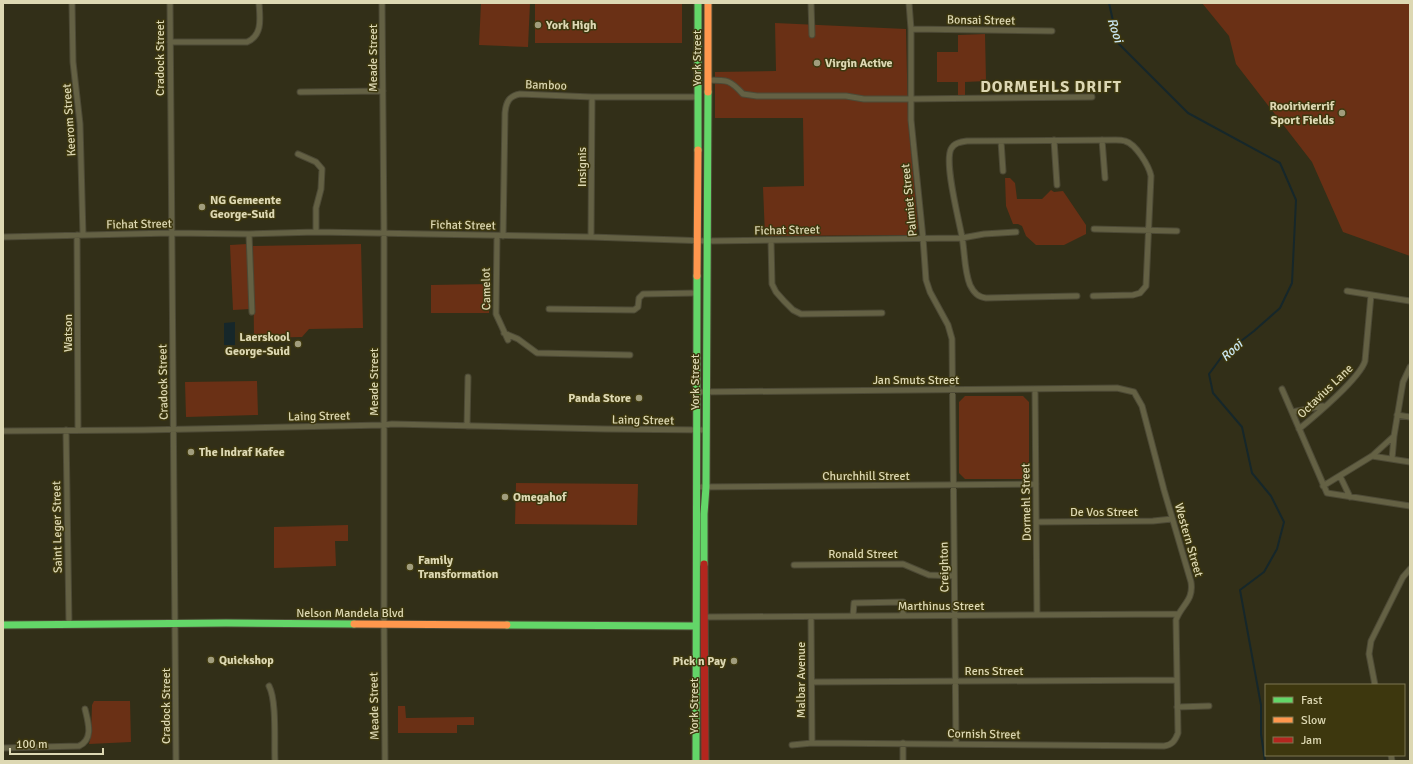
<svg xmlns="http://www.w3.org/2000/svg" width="1413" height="764" font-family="Signika,sans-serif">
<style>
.green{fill:#6a3015}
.water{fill:#16272a}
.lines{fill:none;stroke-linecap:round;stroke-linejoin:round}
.stream{stroke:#16272a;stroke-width:2}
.street-casing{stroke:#4d4a36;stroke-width:7}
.fast-casing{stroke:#4d4a36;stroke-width:9}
.slow-casing{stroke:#4d4a36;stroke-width:9}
.jam-casing{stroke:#4d4a36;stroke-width:9}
.street{stroke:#646144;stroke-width:5}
.fast{stroke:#63d668;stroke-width:7}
.slow{stroke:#ff974d;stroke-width:7}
.jam{stroke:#b3261e;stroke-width:7}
.poi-dot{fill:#a19d7d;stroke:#3d370e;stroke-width:1.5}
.labels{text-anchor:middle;stroke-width:3;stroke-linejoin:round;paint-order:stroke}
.street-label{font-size:12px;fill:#ddd8b3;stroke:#3d370e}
.poi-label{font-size:12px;font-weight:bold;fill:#ddd8b3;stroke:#3d370e;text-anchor:start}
.water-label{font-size:13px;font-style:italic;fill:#cce9f4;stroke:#3d370e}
.district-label{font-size:16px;font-weight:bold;letter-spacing:1px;fill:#ddd8b3;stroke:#3d370e}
</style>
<rect width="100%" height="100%" fill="#322f18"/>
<path class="green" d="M481,3h49l-2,44 -49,-2z
M535,3h147v40h-147z
M1202,3h208v253l-67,-24 -31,-70 -76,-98 -7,-28z
M775,23l131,6 2,91 10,108 -3,5 -5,1v1l-145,1 -2,-49 41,-1 -1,-68h-88v-46l61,-1z
M985,34l1,47 -21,1v14h-7v-14h-21v-30h21v-17z
M1005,178h5l5,5 2,16h25l9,-9 3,2 9,-1 23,34v9l-22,11h-28l-10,-9 -4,-10 -4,-2h-5l-7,-18z
M247,244l3,65 -17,1 -3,-65z
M361,244l2,84 -54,1 -7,8 -48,1 -1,-92z
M489,284v29h-58v-28z
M257,381l1,34 -72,2 -1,-35z
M965,396h58l6,6v72l-4,5h-60l-6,-6v-71z
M516,483l122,1 -1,41 -122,-1z
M348,525v16h-13l1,25 -62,2v-41z
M94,701h36l1,41 -42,2 2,-8 1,-31z
M398,706h7l1,12 68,-1v8h-17v8h-59z"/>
<path class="water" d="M235,322v23h-11v-22z"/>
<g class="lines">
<path class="stream" d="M1109,3l9,40 70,70 92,50 16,37 -4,83 -12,25 -26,23 -31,24 -14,19 4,19 29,34 10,46 19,23 13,26 -7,27 -13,23 -24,18 21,115v29l4,27"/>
<defs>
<path id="street" d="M72,3l1,59 7,62 3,111
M170,3l6,758
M382,3l2,231v390l1,137
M811,3l1,32
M909,3l2,26v91l12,118 3,42 4,12 18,33 4,14 4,404
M911,29l141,2
M170,42h77c16,-7 13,-24 12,-39
M708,80c20,0 22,0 35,14l14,2h89l18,3h46l182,-2
M300,92l83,-1
M1054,140l3,45
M1102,140l3,38
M1001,141l2,30
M298,154l18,8 6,7 -1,20 -5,19v24
M1094,229l83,2
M249,234l3,78
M77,235l1,195
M497,236l-1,78 12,26
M503,236l2,-123c1,-11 4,-17 15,-19l72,3h105
M3,237l168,-4 78,1 67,-2 275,5 116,4 255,-3 22,-4 32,-2
M591,237l1,-140
M771,240l1,44 4,8 8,9 9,9 8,4 81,-1
M1347,291l63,10
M1077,296l-91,2c-8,-1 -12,-5 -16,-13 -6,-15 -5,-32 -8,-48 -3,-17 -18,-74 -11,-88 3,-6 9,-7 16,-8l149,-1c3,0 6,0 9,1 11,3 24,25 26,35l-5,110 -6,7 -7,2 -40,1
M549,309l85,1 4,-3 1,-9 4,-4 54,-1
M504,333l14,6 19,14 93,2
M1035,389l2,226
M1282,389l45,104 83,13
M697,392l420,-4 17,4 8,14 22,84 27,92c3,19 -10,23 -15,38l2,113c-3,8 -6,12 -14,13l-352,-3 -20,2
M1292,412l31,-6
M1397,415l13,2
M467,426l1,-49
M1299,429c16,-13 61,-51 66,-68l6,-66
M66,430l3,194
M3,431l140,-1 241,-5 8,-1 213,5 101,1
M1372,456l38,6
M1392,459l2,-23
M1340,476l10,21
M1323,486l49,-30 22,-20 9,-54 7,-15
M696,487l340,-3
M1036,522l117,-1 19,-2
M794,565l109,-1 26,11 25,1
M853,616l1,-13 49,-1v14
M705,617l472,-3
M811,617l1,126
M812,682l365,-2
M1375,685l-6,-31 2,-13 32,-64 7,-8
M269,686c8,15 5,57 6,75
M1177,707l32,-1
M903,743v18
M3,748l76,-2c15,-7 9,-24 6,-37
M1391,755l1,6"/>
<path id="fast" d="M698,150v-147
M704,564v-50l2,-27 2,-395
M3,625l223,-2 128,1
M507,625l189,1
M696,761l1,-485"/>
<path id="slow" d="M708,92v-89
M697,276l1,-126
M354,624l153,1"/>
<path id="jam" d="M704,564l1,197"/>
</defs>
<use href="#street" class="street-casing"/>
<use href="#fast" class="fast-casing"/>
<use href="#slow" class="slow-casing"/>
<use href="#jam" class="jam-casing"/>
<use href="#street" class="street"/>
<use href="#fast" class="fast"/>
<use href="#slow" class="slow"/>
<use href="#jam" class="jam"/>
</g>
<g class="poi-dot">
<circle cx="538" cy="25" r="4"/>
<circle cx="817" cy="63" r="4"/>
<circle cx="1342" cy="113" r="4"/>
<circle cx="202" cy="207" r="4"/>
<circle cx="298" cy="344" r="4"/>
<circle cx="639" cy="398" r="4"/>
<circle cx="191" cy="452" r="4"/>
<circle cx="505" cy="497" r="4"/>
<circle cx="410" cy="567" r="4"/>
<circle cx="211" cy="660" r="4"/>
<circle cx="734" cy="661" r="4"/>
</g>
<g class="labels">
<g class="street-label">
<text transform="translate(981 20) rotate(1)" y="4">Bonsai Street</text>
<text transform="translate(160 58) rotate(-90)" y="4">Cradock Street</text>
<text transform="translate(373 58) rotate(-90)" y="4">Meade Street</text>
<text transform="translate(697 58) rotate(-90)" y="4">York Street</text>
<text transform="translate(546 85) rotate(2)" y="4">Bamboo</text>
<text transform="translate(69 120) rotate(-94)" y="4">Keerom Street</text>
<text transform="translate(582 167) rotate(-90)" y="4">Insignis</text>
<text transform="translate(909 200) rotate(-96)" y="4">Palmiet Street</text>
<text transform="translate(139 224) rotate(-1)" y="4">Fichat Street</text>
<text transform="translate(463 225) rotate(1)" y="4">Fichat Street</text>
<text transform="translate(787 230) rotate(-1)" y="4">Fichat Street</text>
<text transform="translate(486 289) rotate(-91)" y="4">Camelot</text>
<text transform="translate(68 333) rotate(-90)" y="4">Watson</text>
<text x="916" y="384">Jan Smuts Street</text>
<text transform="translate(163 382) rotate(-91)" y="4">Cradock Street</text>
<text transform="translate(374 382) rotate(-90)" y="4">Meade Street</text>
<text transform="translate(695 382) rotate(-90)" y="4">York Street</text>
<text transform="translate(1325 391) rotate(-44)" y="4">Octavius Lane</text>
<text transform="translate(319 416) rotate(-1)" y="4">Laing Street</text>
<text transform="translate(643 420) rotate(1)" y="4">Laing Street</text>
<text x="866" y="480">Churchhill Street</text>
<text transform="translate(1026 502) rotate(-91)" y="4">Dormehl Street</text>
<text x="1104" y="516">De Vos Street</text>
<text transform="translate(57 527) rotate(-91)" y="4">Saint Leger Street</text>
<text transform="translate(1189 540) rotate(74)" y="4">Western Street</text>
<text x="863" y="558">Ronald Street</text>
<text transform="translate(944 567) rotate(-91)" y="4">Creighton</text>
<text x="941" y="610">Marthinus Street</text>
<text x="350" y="617">Nelson Mandela Blvd</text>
<text x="994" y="675">Rens Street</text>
<text transform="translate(801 680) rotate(-90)" y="4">Malbar Avenue</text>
<text transform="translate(166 706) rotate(-90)" y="4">Cradock Street</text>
<text transform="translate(374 706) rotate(-91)" y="4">Meade Street</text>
<text transform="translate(694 706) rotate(-90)" y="4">York Street</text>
<text transform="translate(984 734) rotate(1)" y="4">Cornish Street</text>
</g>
<g class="poi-label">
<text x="546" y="29">York High</text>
<text x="825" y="67">Virgin Active</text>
<text x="1334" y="110" text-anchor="end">Rooirivierrif<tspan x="1334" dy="14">Sport Fields</tspan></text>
<text x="210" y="204">NG Gemeente<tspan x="210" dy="14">George-Suid</tspan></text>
<text x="290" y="341" text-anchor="end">Laerskool<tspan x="290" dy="14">George-Suid</tspan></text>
<text x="631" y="402" text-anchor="end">Panda Store</text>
<text x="199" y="456">The Indraf Kafee</text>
<text x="513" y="501">Omegahof</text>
<text x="418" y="564">Family<tspan x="418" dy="14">Transformation</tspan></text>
<text x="219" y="664">Quickshop</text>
<text x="726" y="665" text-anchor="end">Pick n Pay</text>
</g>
<g class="water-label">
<text transform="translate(1116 30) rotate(72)" y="5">Rooi</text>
<text transform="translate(1231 350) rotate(-43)" y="5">Rooi</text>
</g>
<g class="district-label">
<text x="1051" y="92">DORMEHLS DRIFT</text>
</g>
</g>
<rect width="1413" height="764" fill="none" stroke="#ddd8b3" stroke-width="8"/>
<rect x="1265" y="684" width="140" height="72" fill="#3d370e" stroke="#7d7750"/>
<rect x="1273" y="697" width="20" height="6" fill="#63d668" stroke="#7d7750"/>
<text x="1301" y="704" font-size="12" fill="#ddd8b3">Fast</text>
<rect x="1273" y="717" width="20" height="6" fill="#ff974d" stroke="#7d7750"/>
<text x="1301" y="724" font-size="12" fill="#ddd8b3">Slow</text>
<rect x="1273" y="737" width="20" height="6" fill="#b3261e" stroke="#7d7750"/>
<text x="1301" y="744" font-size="12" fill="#ddd8b3">Jam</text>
<path d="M10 748v6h93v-6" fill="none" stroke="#ddd8b3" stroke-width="2"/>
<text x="16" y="748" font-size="12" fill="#ddd8b3" stroke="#3d370e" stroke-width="3" paint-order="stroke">100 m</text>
</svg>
